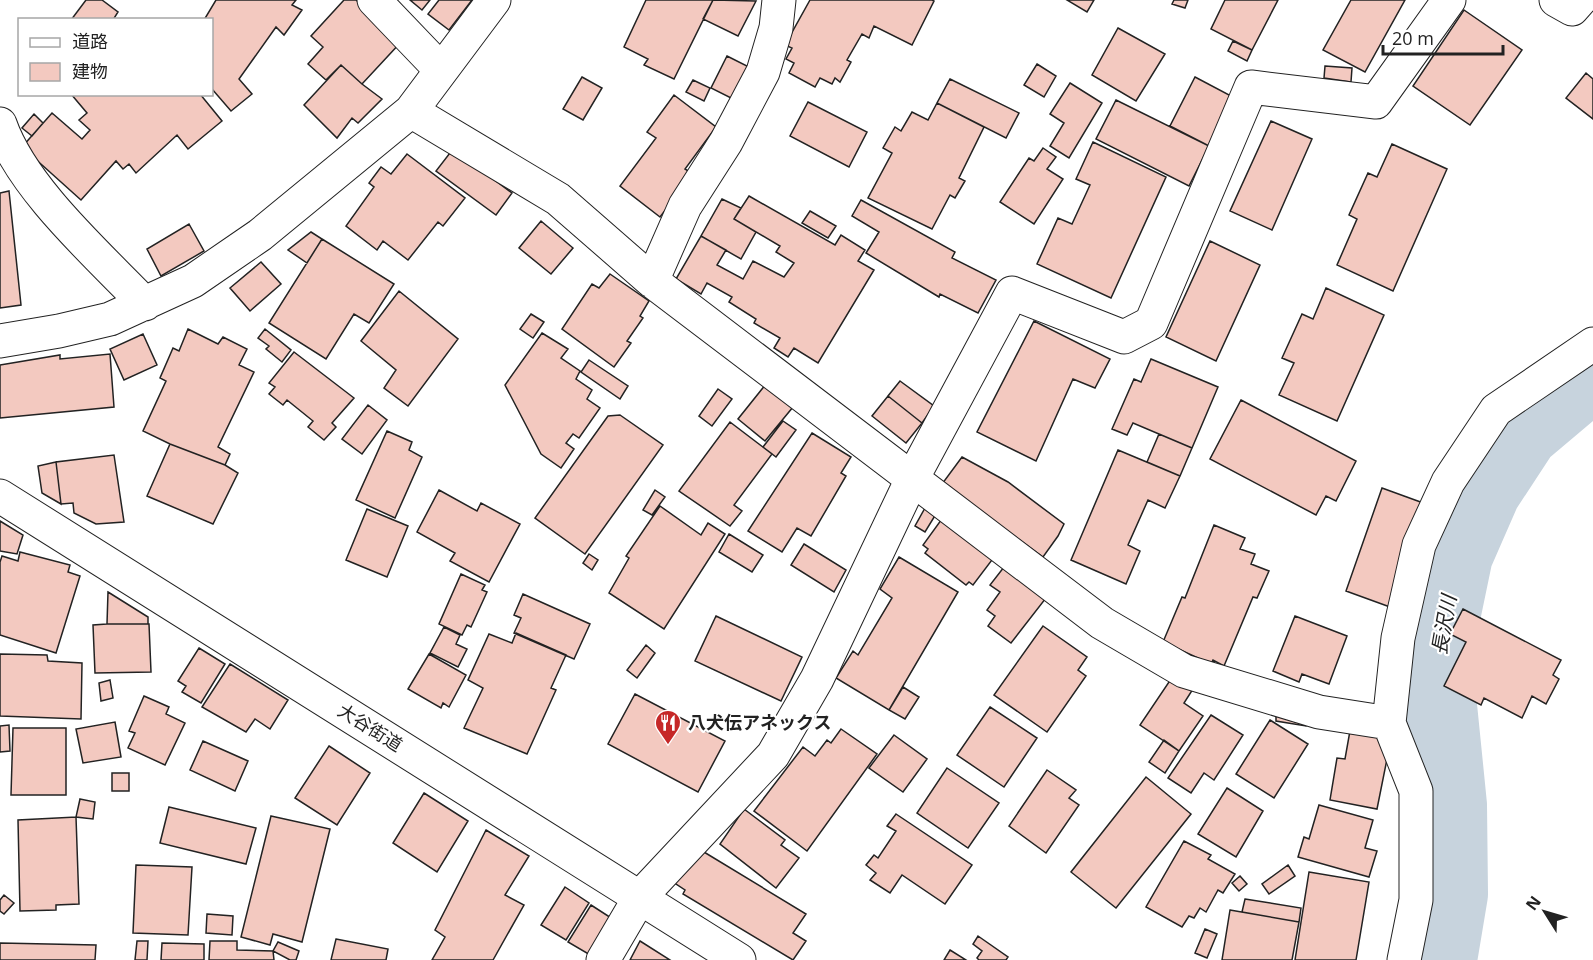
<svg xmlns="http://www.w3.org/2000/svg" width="1593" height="960" font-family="'Open Sans','Noto Sans JP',sans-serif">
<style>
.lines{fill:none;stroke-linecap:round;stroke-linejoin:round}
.river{stroke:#c7d3dd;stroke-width:72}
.building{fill:#f3c9c0;stroke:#222;stroke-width:1.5}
.minor-casing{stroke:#222;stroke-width:35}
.primary-casing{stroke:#222;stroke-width:35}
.minor{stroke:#fff;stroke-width:33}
.primary{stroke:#fff;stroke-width:33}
.labels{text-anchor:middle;stroke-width:4.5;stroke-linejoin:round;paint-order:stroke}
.poi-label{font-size:18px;font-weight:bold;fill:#222;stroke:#fff;text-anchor:start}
.street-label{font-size:18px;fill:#222;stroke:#fff}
.water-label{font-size:20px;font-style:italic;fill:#222;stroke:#fff}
</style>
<rect width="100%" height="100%" fill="#fff"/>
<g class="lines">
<path class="river" d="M1441,960l11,-66 -1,-89 -15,-149 21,-101 28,-64 38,-58 70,-59"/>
</g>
<path class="building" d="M86,0h16l16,12 -5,8h-42z
M216,0h80l-4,5 10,5 -18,25 -8,-8 -37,52 13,15 -21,17 -19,-22v-69h-8z
M344,0h12l45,42 -39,42 -21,-19 -15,15 -18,-16 15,-17 -12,-11z
M410,0h20l-8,10z
M439,0h33l-23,30 -21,-16z
M646,0h67l-39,79 -30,-14 4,-6 -24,-12z
M713,0l43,1 -18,35 -35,-17z
M810,0h122l2,1 -22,44 -38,-19 -5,12 -7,-4 -15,26 4,2 -11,20 -5,-4 -3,6 -12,-6 -5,9 -26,-14 5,-10 -8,-4 6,-11 -7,-3z
M1067,0h27l-7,12z
M1174,0h14l-3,8 -13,-4z
M1225,0h53l-26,50 -41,-21z
M1351,0h54l-40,72 -42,-22z
M1464,10l58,40 -52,75 -57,-39z
M1118,28l47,26 -29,47 -44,-26z
M1233,41l19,9 -5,11 -19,-10z
M727,56l22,11 -16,32 -22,-11z
M1037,64l19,12 -12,21 -20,-12z
M341,65l21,19 20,15 -24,24 -6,-5 -15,20 -33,-33z
M1325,66l27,2 -1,14 -27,-4z
M1586,73l7,6v40l-27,-21z
M582,77l20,11 -19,32 -20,-11z
M1195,77l38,20 -24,49 -39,-20z
M950,79l69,34 -13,25 -69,-35z
M693,80l17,8 -6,13 -18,-9z
M1070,83l32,20 -33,55 -19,-12 14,-23 -14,-9z
M71,94h129l22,27 -34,28 -11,-14 -41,38 -7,-9 -6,5 -7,-8 -35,39 -59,-53 30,-34 30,26 8,-9 -11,-10 8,-7z
M674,95l42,32 -31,42 8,5 -33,43 -40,-31 36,-48 -9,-6z
M1116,100l93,46 -20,40 -93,-47z
M808,102l59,30 -18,35 -59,-31z
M937,103l47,24 -25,51 6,3 -10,17 -5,-3 -18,34 -64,-31 24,-45 -9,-5 12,-21 6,4 11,-19 16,8z
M34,114l9,9 -11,13 -10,-8z
M1271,121l41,18 -40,91 -42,-19z
M1093,142l73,35 -55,121 -74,-34 21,-46 14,6 18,-39 -14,-6z
M1392,144l55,25 -54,122 -56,-26 20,-46 -8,-4 19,-42 9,4z
M1043,148l13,9 -9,12 16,10 -29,45 -34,-22 29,-44 5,3z
M453,149l59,44 -16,22 -60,-44z
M407,154l58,44 -22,28 -5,-4 -30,38 -25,-19 -6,9 -31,-24 28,-39 -5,-4 12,-16 10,7z
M9,191l12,114 -21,3v-115z
M749,196l86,49 6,-10 24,15 -7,11 16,9 -56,93 -24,-15 -6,9 -14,-9 6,-10 -26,-15 2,-4 -27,-17 3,-5 -25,-14 -6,11 -25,-15 25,-43 25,14 -9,15 26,14 10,-18 31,16 10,-14 -18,-11 4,-6 -46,-27z
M722,199l19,9 -7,11 22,13 -15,27 -40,-23z
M861,200l94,52 -3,6 44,22 -18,33 -38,-19 -1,3 -73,-44 13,-21 -27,-16z
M810,211l26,15 -8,12 -26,-15z
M541,221l32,27 -22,26 -32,-26z
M189,224l15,27 -43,25 -14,-27z
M311,232l11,7 -15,24 -19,-13z
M322,239l72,45 -25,39 -15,-9 -28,45 -57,-36z
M1210,241l50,24 -44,96 -50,-24z
M261,262l20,22 -31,27 -20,-23z
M610,274l39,27 -9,15 3,2 -16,23 4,2 -17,24 -52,-38 30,-45 7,4z
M1326,288l58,27 -47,106 -58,-26 15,-32 -12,-5 20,-44 11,5z
M399,291l59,48 -50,67 -24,-18 12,-18 -35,-29z
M531,314l13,8 -11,16 -13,-9z
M1034,321l76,38 -15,29 -22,-9 -37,82 -59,-29z
M188,329l30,15 5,-7 24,12 -8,16 15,7 -36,75 12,7 -5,11 -55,-21 -27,-13 23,-50 -6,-3 13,-30 6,3z
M265,329l26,21 -9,12 -16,-13 3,-3 -11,-8z
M542,333l26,16 -7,9 19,13 -4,8 16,11 -5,9 13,9 -21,30 -6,-4 -7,9 8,6 -13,19 -20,-14 -36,-69z
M143,334l14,31 -33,15 -14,-31z
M294,352l60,46 -22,25 4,4 -12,13 -16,-13 5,-6 -26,-21 -4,5 -14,-11 6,-7 -6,-4z
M110,354l4,53 -114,11v-53l60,-10v4z
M1151,359l67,28 -26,61 -59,-25 -6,12 -15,-6 22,-50 7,3z
M589,360l39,26 -8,13 -39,-27z
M900,381l34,25 -12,17 -34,-27z
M766,384l27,23 -28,34 -27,-22z
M718,389l14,10 -20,27 -13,-10z
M888,396l34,27 -16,20 -34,-27z
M1241,400l115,61 -20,40 -10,-5 -10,19 -106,-56z
M368,405l19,15 -25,34 -20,-15z
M620,415l43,30 -78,109 -50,-36 73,-102z
M783,421l13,9 -20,27 -13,-10z
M730,422l42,32 -38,51 8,6 -12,15 -51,-35z
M387,431l25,11 -3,8 13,7 -27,61 -39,-18z
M812,433l39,24 -10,16 5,3 -35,60 -14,-8 -15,24 -34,-21z
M1159,434l33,14 -12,28 -33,-14z
M170,444l55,21 13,8 -25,51 -66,-28z
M1118,450l62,26 -15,32 -17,-8 -20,45 12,6 -14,33 -55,-24z
M114,455l10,67 -28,2 -22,-11 -1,-10 -12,1 -5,-42z
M962,457l46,25 56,42 -6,12 -15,21 -101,-73z
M56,462l5,42 -19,-11 -4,-27z
M1382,488l44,16 -36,103 -44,-16z
M439,490l38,21 4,-8 39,21 -31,58 -39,-21 5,-8 -38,-21z
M655,490l10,7 -13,18 -9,-5z
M660,506l41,29 7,-12 17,11 -61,95 -55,-36 20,-35 -3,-2z
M925,508l11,6 -11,18 -10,-6z
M367,509l41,17 -21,51 -41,-17z
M944,516l51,40 -22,29 -4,-3 -3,3 -41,-32 3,-4 -5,-4z
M0,521l23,14 -6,19 -17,-3z
M1214,525l31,13 -5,11 15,5 -4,10 18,7 -12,27 -4,-1 -29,69 -11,-6 -2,4 -48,-22 19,-45 3,1z
M729,534l34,21 -11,17 -33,-20z
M804,544l42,26 -12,22 -43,-27z
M20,552l50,13 -2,7 12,4 -24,77 -56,-18v-73l2,-6 16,5z
M589,554l9,6 -6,10 -9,-7z
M899,557l59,35 -69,118 -53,-32 17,-27 5,4 34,-57 -12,-9z
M1004,567l42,31 -35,45 -23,-17 7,-10 -8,-6 13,-18 -10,-7z
M461,574l24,11 -3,5 5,2 -16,35 -4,-2 -5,10 -23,-11z
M108,592l40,25v7h-41z
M523,594l67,30 -16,35 -60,-26 7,-15 -7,-3z
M1463,609l98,51 -8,15 6,4 -13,25 -14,-8 -10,22 -38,-20 -3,7 -37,-19 22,-44 -16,-8z
M716,616l86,41 -21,44 -86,-40z
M1295,616l52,20 -18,48 -27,-10 -3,8 -26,-11z
M107,624h42l2,48 -56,1 -2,-48z
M1043,626l44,31 -9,13 8,6 -39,56 -53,-37z
M444,627l16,8 -4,9 11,5 -9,18 -28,-14z
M516,633l50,22 -15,33 5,2 -29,64 -63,-26 19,-40 -15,-8 21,-46 23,9z
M646,645l9,8 -18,25 -10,-8z
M199,648l26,16 -24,39 -19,-11 4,-6 -8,-5z
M0,654l47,1 1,6 34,2 -1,56 -81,-3z
M429,654l37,21 -17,32 -6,-4 -2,5 -33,-19z
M230,664l58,36 -18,29 -15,-10 -9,13 -44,-25z
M1173,676l20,13 -9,14 19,13 -24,35 -39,-26z
M110,680l3,18 -12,3 -2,-18z
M903,687l16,10 -14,22 -16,-9z
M635,694l90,47 -27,51 -90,-48z
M144,696l25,11 -3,7 19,9 -20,42 -37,-17 7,-15 -6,-2z
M990,707l47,31 -33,49 -47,-32z
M1276,714l31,4 -1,8 -30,-5z
M1211,715l32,20 -29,45 -10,-7 -13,20 -23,-15z
M1270,720l38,24 -34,54 -38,-24z
M115,722l6,35 -38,6 -7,-34z
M9,725l1,26 -10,1v-26z
M1351,725l40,14 -14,70 -47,-9 7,-42 8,1z
M13,728h53v67h-55z
M841,729l36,25 -70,97 -53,-40 49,-64 12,9 12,-16 4,3z
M894,735l33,24 -24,33 -34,-24z
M1164,740l15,11 -14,22 -16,-11z
M203,741l45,20 -13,30 -45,-21z
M329,746l41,27 -33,52 -42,-27z
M947,768l52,35 -31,45 -51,-35z
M1047,770l29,20 -7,8 10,7 -33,48 -37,-27z
M112,773h17v18h-17z
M1146,777l45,37 -75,94 -45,-36z
M1227,788l36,23 -27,46 -38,-23z
M424,793l44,28 -31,51 -44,-29z
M80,799l15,3 -2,17 -17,-2z
M1319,805l54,15 -8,28 12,3 -8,26 -71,-20 6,-20 5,2z
M169,807l87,21 -10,36 -86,-21z
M744,809l41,31 -4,5 18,13 -23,30 -56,-44z
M896,814l76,51 -27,39 -43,-29 -12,18 -20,-13 6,-7 -10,-8 8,-10 4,3 18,-27 -9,-5z
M271,816l59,13 -28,113 -29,-8 -3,11 -29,-8z
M76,817l3,87 -23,1v5l-36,1 -2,-91z
M486,830l43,26 -24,39 19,10 -31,55h-61l13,-23 -10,-7z
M1184,841l27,14 -3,4 27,15 -12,19 -5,-3 -12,22 -6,-4 -6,10 -5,-2 -7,11 -36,-20z
M699,849l107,65 -13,19 13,8 -13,19 -110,-66 2,-4 -15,-10z
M136,865l56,2 -4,68 -55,-2z
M1288,865l7,11 -26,18 -7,-10z
M1309,872l60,10 -13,78h-61z
M1240,876l7,8 -8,7 -7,-8z
M565,887l24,16 -23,37 -25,-15z
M4,895l10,8 -10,11 -4,-3v-11z
M1245,899l56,9 -2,14 -57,-10z
M591,905l28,18 -22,36 -29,-17z
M1230,910l69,12 -7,38h-70z
M207,914l26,2 -1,19 -26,-2z
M1205,929l12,5 -10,24 -12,-5z
M978,936l30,21 -2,3h-27l-2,-2 5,-7 -9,-7z
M336,939l52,10 -2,11h-55z
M137,941h11l-1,19h-12z
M210,941h27v9l36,1 1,9h-65z
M640,941l30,19h-40z
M278,942l21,9 -3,9h-6l-17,-9z
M0,943l96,2 -1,15h-95z
M162,943l42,1v16h-43z
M950,950l16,10h-22z"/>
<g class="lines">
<defs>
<path id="minor" d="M374,0l67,70
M1556,0l16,9 8,-9
M411,111l147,88 94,82 450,342 82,48 135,41 70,11
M0,124c22,64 98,131 145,180
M652,281l33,-75 41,-64 37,-70 13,-44 3,-28
M0,341l59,-10 51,-12 83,-38 67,-46 151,-124 83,-111
M603,960l37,-63 133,-142 44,-76 95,-200 100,-186 112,44 27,-14 100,-236 125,15 73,-102
M1404,960l12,-60v-109l-27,-68 9,-85 21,-93 29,-63 48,-72 97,-66"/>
<path id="primary" d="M0,496l739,464"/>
</defs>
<use href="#minor" class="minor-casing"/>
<use href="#primary" class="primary-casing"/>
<use href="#minor" class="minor"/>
<use href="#primary" class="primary"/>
</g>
<defs>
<symbol id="restaurant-pin" viewBox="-11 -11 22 30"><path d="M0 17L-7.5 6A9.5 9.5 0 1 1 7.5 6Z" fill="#c62828" stroke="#fff"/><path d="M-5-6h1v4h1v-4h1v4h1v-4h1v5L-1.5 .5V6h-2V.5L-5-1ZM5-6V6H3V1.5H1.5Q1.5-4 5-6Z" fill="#fff"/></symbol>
</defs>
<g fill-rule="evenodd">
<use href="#restaurant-pin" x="653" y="708" width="30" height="40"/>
</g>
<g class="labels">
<g class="poi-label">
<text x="688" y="729">八犬伝アネックス</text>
</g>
<g class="street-label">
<text transform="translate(370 728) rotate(32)" y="6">大谷街道</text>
</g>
<g class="water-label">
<text transform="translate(1444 625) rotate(-80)" y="7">長沢川</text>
</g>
</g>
<rect x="18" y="18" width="195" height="78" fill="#ffffff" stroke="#a7a7a7" stroke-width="1.5"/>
<rect x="30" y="38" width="30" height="9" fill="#ffffff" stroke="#a7a7a7" stroke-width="1.5"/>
<text x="72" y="48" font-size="18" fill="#222222">道路</text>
<rect x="30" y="63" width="30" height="18" fill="#f3c9c0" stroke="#a7a7a7" stroke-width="1.5"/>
<text x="72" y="78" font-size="18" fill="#222222">建物</text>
<g transform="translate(1545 912) rotate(307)" stroke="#ffffff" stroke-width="4.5" paint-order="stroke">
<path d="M0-4.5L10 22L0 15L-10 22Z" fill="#222222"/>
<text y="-9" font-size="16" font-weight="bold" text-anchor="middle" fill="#222222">N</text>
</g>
<path d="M1383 45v9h120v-9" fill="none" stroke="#222222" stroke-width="3"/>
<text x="1392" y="45" font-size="18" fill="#222222" stroke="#ffffff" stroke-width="4.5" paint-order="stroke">20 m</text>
</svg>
